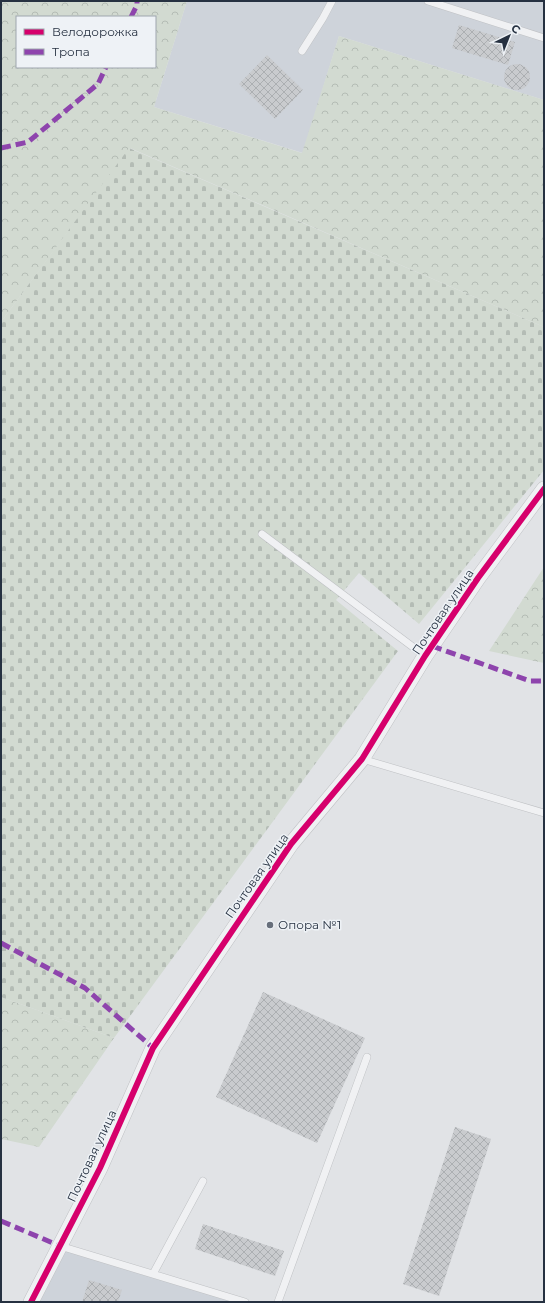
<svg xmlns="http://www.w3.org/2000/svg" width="545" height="1303" font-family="Montserrat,sans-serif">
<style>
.built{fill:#ced3da}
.forest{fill:url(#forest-crowns);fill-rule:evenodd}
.cemetery{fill:url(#cemetery-stones)}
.building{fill:url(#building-cross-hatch)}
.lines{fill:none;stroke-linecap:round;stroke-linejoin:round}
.lane-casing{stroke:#bfc1c4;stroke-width:8}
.street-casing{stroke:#bfc1c4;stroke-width:16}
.lane{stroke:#f0f1f3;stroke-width:7}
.street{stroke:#f0f1f3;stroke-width:15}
.quiet{stroke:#8e44ad;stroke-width:5;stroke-dasharray:10 5;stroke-linecap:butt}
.cycleway-casing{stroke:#eef2f6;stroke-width:8}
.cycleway{stroke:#d6006c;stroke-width:6}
.poi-dot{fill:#676f7b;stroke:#eef2f6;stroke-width:1.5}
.labels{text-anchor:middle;stroke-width:3;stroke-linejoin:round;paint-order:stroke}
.street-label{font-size:12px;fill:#263141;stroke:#eef2f6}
.poi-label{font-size:12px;fill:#263141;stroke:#eef2f6;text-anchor:start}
</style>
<defs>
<pattern id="forest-crowns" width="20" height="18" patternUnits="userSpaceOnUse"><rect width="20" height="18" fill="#d2dad1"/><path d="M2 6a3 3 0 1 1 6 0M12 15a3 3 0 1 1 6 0" fill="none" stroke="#b4bcb5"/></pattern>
<pattern id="cemetery-stones" width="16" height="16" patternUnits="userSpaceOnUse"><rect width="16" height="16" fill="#d2dad1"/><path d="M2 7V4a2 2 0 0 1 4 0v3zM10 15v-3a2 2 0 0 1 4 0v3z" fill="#b4bcb5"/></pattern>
<pattern id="building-cross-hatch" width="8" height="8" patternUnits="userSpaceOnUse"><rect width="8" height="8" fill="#c9cbce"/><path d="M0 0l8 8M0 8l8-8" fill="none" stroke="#acafb2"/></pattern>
</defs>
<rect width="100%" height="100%" fill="#e1e3e6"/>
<path class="built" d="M187,1h357v99l-205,-64 -36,117 -149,-46z
M60,1246l185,56h-214z"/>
<path class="forest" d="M1,1h186l-33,106 148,46 37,-117 205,64v227l-414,-179 -129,174zM17,17h138v50h-138z
M544,567v96l-55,-12z
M1,997l113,41 -75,109 -38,-8z"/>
<path class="cemetery" d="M129,148l415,179v143l-125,154 -60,-51 -23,27 62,51 -284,387 -113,-41v-675z"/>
<path class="building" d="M459,25l56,17 -7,23 -56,-17z
M267,55l36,35 -28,29 -36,-35z
M504 77a13 13 0 1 1 26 0a13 13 0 1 1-26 0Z
M263,992l102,46 -48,105 -101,-46z
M455,1127l36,12 -52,157 -36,-12z
M203,1224l81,27 -9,25 -80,-27z
M89,1280l33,10 -4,12h-36z"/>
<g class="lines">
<defs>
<path id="lane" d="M428,1l116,37
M302,51l21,-33 9,-17
M262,534l163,122
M362,759l182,54
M60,1246l185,56
M153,1274l50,-93
M278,1302l89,-245"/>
<path id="street" d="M31,1302l69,-134 53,-120 138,-204 71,-85 63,-103 53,-78 66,-89"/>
</defs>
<use href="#lane" class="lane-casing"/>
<use href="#street" class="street-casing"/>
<use href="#lane" class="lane"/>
<use href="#street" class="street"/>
<path class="quiet" d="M131,17l6,-12v-4
M1,148l27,-6 70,-58 8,-17
M432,646l98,35h14
M1,943l84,45 68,60
M1,1221l59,25"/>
<defs>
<path id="cycleway" d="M31,1302l69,-134 53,-120 138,-204 71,-85 63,-103 53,-78 66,-89"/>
</defs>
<use href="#cycleway" class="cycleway-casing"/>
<use href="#cycleway" class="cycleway"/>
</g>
<circle class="poi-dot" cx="270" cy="925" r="4"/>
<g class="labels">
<g class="street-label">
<text transform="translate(443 612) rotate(-56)" y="4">Почтовая улица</text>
<text transform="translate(257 876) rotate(-55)" y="4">Почтовая улица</text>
<text transform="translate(92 1156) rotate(-65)" y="4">Почтовая улица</text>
</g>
<g class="poi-label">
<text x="278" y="929">Опора №1</text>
</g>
</g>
<rect width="545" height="1303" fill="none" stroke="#263141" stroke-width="4"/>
<rect x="16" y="16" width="140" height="52" fill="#eef2f6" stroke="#9ea5ae"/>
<rect x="24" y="29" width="20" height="6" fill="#d6006c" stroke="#9ea5ae"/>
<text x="52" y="36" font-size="12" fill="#263141">Велодорожка</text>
<rect x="24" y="49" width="20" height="6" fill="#8e44ad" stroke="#9ea5ae"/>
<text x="52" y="56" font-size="12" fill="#263141">Тропа</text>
<g transform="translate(509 36) rotate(43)" stroke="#eef2f6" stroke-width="3" paint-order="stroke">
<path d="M0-3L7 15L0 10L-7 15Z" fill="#263141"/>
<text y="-6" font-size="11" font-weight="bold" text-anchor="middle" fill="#263141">С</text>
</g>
</svg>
